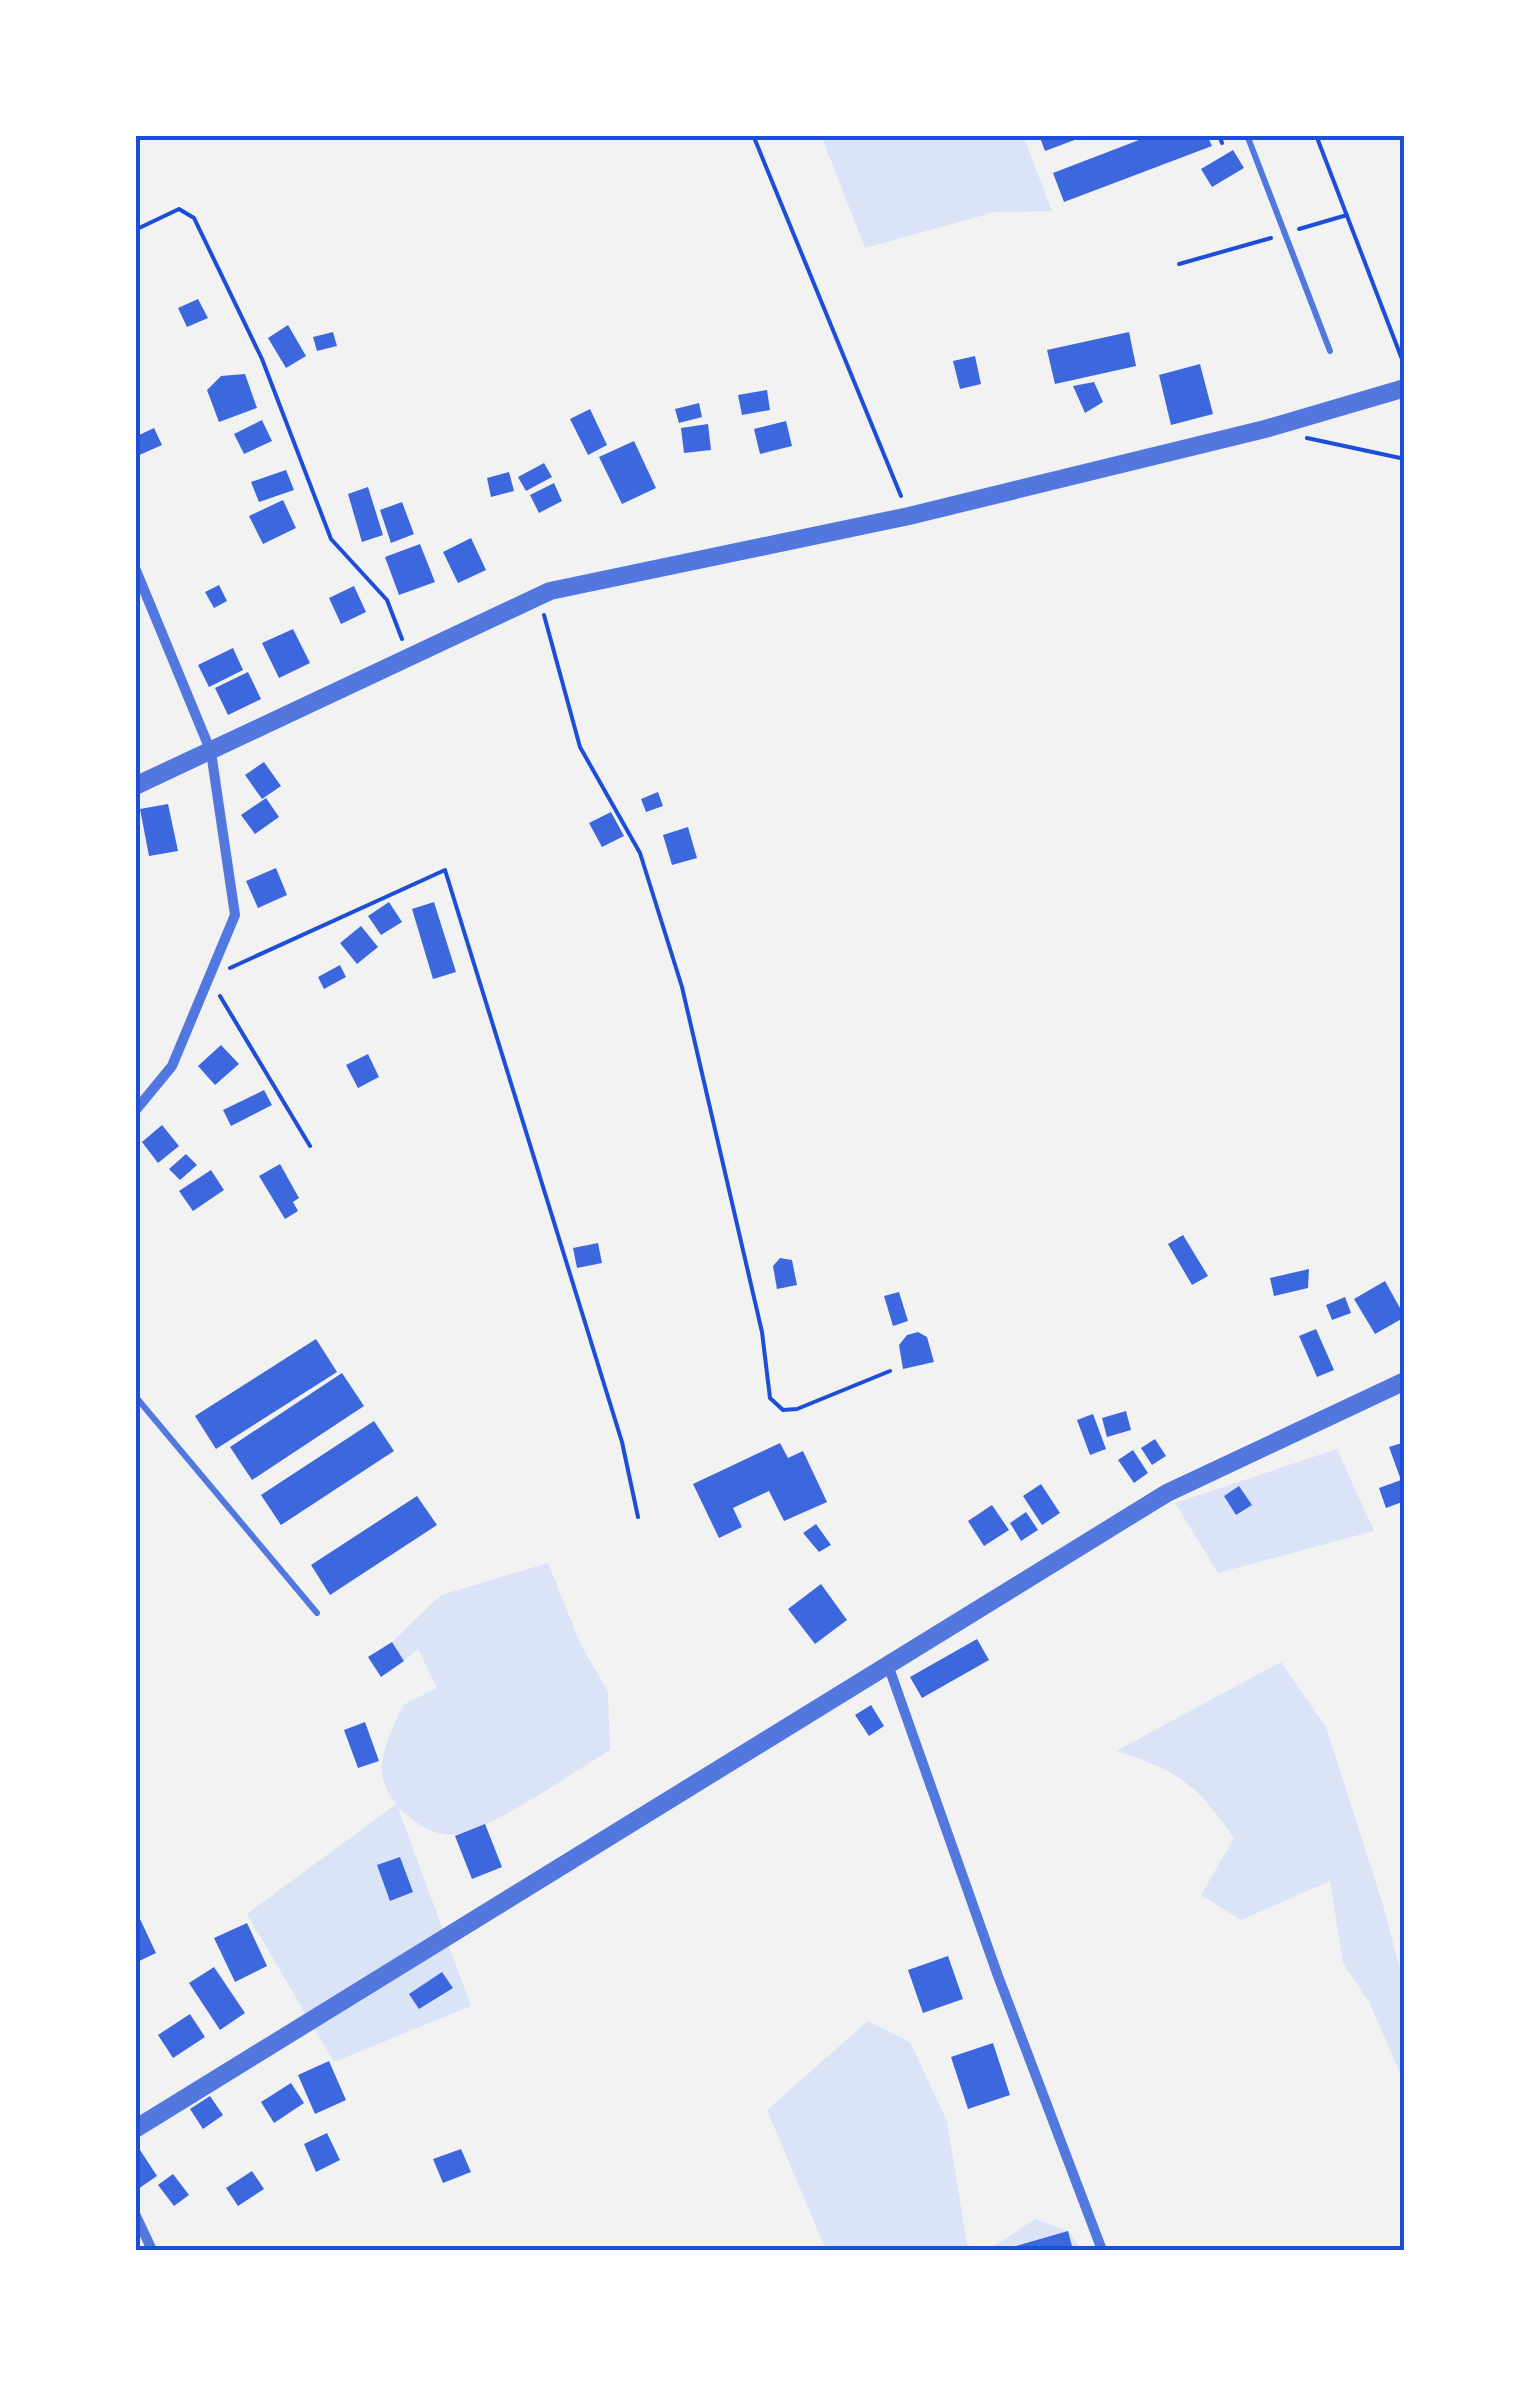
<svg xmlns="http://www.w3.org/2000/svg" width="1540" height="2385" font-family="Helvetica,sans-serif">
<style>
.green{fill:#dbe4f7}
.building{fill:#3d67dc}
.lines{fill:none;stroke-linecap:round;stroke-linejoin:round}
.path{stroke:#1d4ed8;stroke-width:4}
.service{stroke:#5277de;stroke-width:6}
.minor{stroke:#5277de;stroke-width:10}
.tertiary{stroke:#5277de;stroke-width:18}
.neatline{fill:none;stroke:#1d4ed8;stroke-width:4}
</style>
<rect width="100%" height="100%" fill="#f2f2f2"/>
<path class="green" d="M821,135h202l29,76 -57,1 -130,36z
M1337,1449l37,82 -156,42 -43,-70z
M548,1563l32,80 28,49 2,58c-30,18 -129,87 -159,85 -25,-2 -36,-14 -53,-27l73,198 -137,56 -87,-148 149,-110c-28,-34 -8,-64 7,-99l34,-17 -19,-39 -14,12 -12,-19 49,-47z
M1281,1662l45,65 58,181 21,81v95l-36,-82 -26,-39 -13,-82 -89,39 -40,-25 33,-57c-37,-53 -56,-68 -118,-87z
M868,2021l42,21 37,79 21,129h-142l-59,-140z
M1035,2219l33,12 14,19h-94z"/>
<path class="building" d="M1039,135h49l-43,16z
M1152,135h55l5,11 -148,56 -11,-29z
M1233,150l11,18 -32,19 -11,-18z
M198,299l10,19 -21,9 -9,-19z
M288,325l18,31 -20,12 -18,-30z
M333,332l4,14 -20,5 -4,-14z
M1129,332l7,34 -81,18 -8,-34z
M975,356l6,28 -21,5 -7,-28z
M1200,364l13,50 -42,11 -12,-50z
M245,374l12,34 -38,14 -12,-32 14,-14z
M1094,382l9,20 -18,11 -12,-27z
M767,390l3,20 -28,5 -4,-20z
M699,403l3,14 -23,6 -4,-14z
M590,409l17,36 -19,10 -18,-36z
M262,420l10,21 -28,13 -10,-20z
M786,421l6,25 -32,8 -6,-25z
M708,424l3,26 -27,3 -3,-25z
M154,428l8,17 -27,12v-20z
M634,441l22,47 -34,16 -23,-47z
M544,463l8,14 -26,14 -8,-14z
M286,470l8,20 -35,12 -8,-20z
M509,472l5,19 -23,6 -4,-19z
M554,483l8,18 -23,12 -9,-18z
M368,487l15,48 -21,7 -14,-48z
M283,500l13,28 -33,16 -14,-28z
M402,502l12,32 -23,9 -11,-33z
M471,538l15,32 -28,13 -15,-31z
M420,544l15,38 -36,13 -14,-38z
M219,585l8,16 -13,7 -9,-16z
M354,586l12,26 -25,12 -12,-26z
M293,629l17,34 -31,15 -17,-35z
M233,648l10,22 -34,17 -11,-22z
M248,672l13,27 -33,16 -13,-27z
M264,762l17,24 -19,13 -17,-24z
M658,792l5,14 -17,6 -5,-13z
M266,798l13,19 -24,17 -14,-19z
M168,804l10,47 -29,5 -9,-47z
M611,812l13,24 -22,11 -13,-24z
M688,827l9,31 -25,7 -9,-30z
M276,868l11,27 -29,13 -12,-27z
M389,902l13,20 -21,13 -13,-19z
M434,902l22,70 -23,7 -21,-70z
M361,926l17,21 -21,17 -17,-21z
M340,965l6,12 -22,12 -6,-12z
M221,1045l18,19 -24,21 -17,-19z
M368,1054l11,23 -21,11 -12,-23z
M264,1090l8,15 -41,21 -8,-16z
M162,1125l17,21 -21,17 -16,-21z
M186,1154l11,11 -17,15 -11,-11z
M280,1164l19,34 -6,4 5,9 -13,8 -26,-43z
M211,1170l13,20 -31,21 -14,-20z
M1183,1235l25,41 -16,9 -24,-41z
M598,1243l4,20 -25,5 -4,-20z
M780,1258l12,2 5,25 -20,4 -4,-23z
M1309,1269l-1,19 -34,8 -4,-18z
M1385,1281l20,36 -30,17 -21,-35z
M899,1292l9,29 -15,5 -9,-30z
M1345,1297l6,16 -19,7 -6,-15z
M1316,1329l18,41 -17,7 -18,-41z
M918,1332l9,5 7,25 -31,7 -4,-24 8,-10z
M316,1339l21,33 -121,77 -21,-33z
M342,1373l22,33 -112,74 -22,-33z
M1126,1411l5,19 -24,7 -5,-19z
M1093,1414l13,35 -16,6 -13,-35z
M374,1421l20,30 -113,74 -20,-30z
M1155,1439l11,17 -14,9 -11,-17z
M780,1443l8,15 15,-7 24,51 -43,19 -15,-30 -36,17 9,19 -23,11 -26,-54z
M1402,1443l3,58 -19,7 -7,-20 22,-8 -12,-33z
M1133,1450l15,23 -14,10 -16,-23z
M1041,1484l19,29 -18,12 -19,-29z
M1239,1486l13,19 -16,10 -12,-19z
M417,1496l20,29 -107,70 -19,-30z
M992,1505l17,25 -25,16 -16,-25z
M1026,1512l12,18 -17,11 -11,-18z
M816,1524l15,21 -12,7 -16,-19z
M821,1584l26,36 -32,24 -27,-35z
M977,1639l12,21 -67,38 -12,-21z
M392,1642l12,19 -23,16 -13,-20z
M871,1705l13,21 -15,10 -14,-21z
M365,1722l14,39 -21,7 -14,-38z
M485,1824l17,43 -30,12 -17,-43z
M400,1857l13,35 -23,9 -13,-36z
M140,1919l16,34 -21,10v-42z
M247,1923l20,43 -32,16 -21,-44z
M948,1956l15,43 -40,14 -15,-43z
M214,1967l31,46 -25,17 -31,-47z
M442,1972l11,16 -34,21 -10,-15z
M190,2014l15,23 -32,21 -15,-23z
M993,2043l17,52 -42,14 -17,-52z
M329,2061l17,39 -31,14 -17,-39z
M291,2083l13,20 -30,20 -13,-21z
M210,2096l13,19 -20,14 -13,-20z
M327,2133l13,27 -24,12 -12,-28z
M461,2149l10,23 -28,11 -10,-24z
M140,2150l17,26 -19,13 -3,-36z
M252,2171l12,18 -26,17 -12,-18z
M173,2174l16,21 -15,11 -16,-21z
M1068,2231l5,19h-67v-1z"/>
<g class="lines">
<path class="path" d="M753,135l148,361
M1219,135l3,8
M1316,135l89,232
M1299,229l48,-14
M135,230l44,-21 15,9 68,141 69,180 56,61 15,39
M1179,264l92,-26
M1307,438l98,21
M544,615l36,132 60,106 42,134 80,345 8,66 13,12 14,-1 93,-38
M230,968l215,-98 177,572 16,75
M220,996l90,150"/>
<path class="service" d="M1247,135l83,216
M135,1396l182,217"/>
<path class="minor" d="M135,568l76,184 24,163 -63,151 -37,45
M888,1665l110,311 104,274
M135,2214l17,36"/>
<path class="tertiary" d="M135,786l415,-195 359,-75 356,-87 140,-41
M135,2129l1032,-636 238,-112"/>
</g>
<rect width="1540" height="2385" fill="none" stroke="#ffffff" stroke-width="275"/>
<rect x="138" y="138" width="1264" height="2110" class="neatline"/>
</svg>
